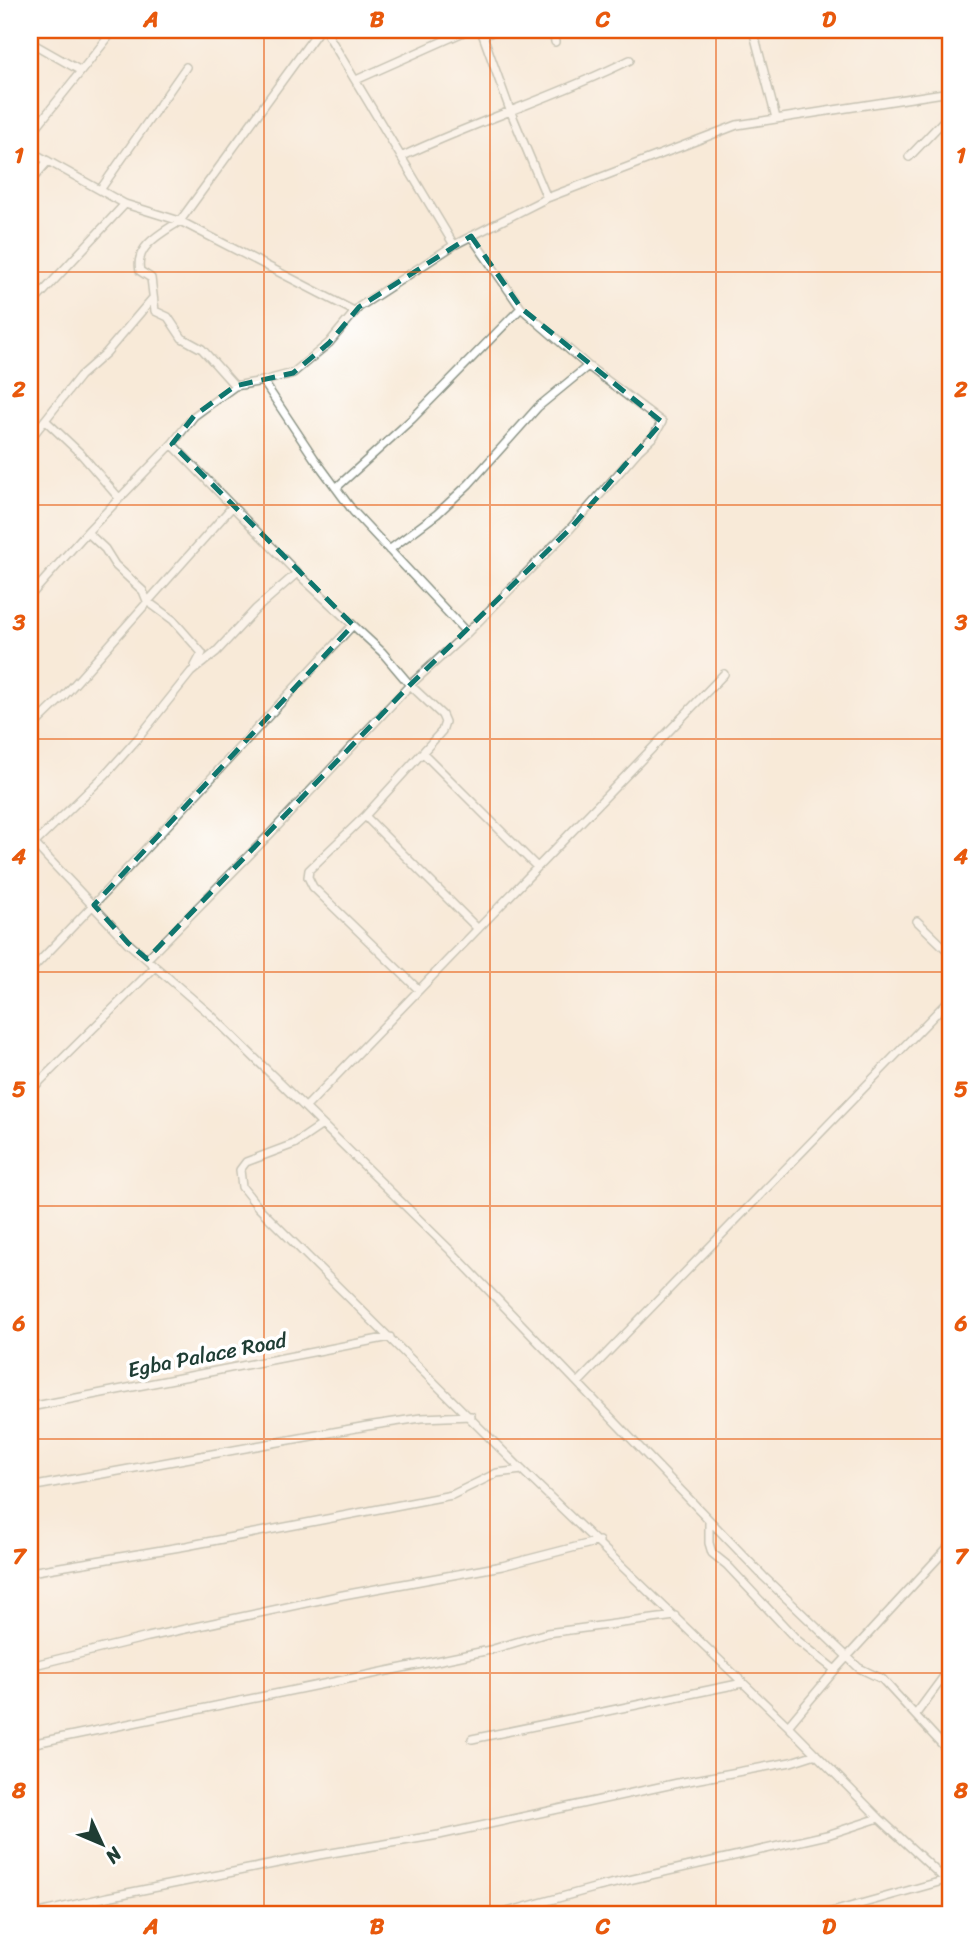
<svg xmlns="http://www.w3.org/2000/svg" width="980" height="1945" font-family="Sriracha,sans-serif">
<style>
.lines{fill:none;stroke-linecap:round;stroke-linejoin:round}
.street-casing{stroke:#8c9486;stroke-width:10}
.street{stroke:#fff;stroke-width:7}
.marked{fill:none;stroke:#0f766e;stroke-width:5;stroke-dasharray:14 9;stroke-linejoin:round}
.grid{fill:none;stroke:#e8590c;stroke-width:2;stroke-opacity:0.55}
.labels{text-anchor:middle;stroke-width:7;stroke-linejoin:round;paint-order:stroke}
.street-label{font-size:21px;fill:#1f3d34;stroke:#fff}
.neatline{fill:none;stroke:#e8590c;stroke-width:2.5}
.grid-label{font-size:23px;text-anchor:middle;font-weight:bold;fill:#e8590c}
</style>
<rect width="100%" height="100%" fill="#fff"/>
<filter id="ink" filterUnits="userSpaceOnUse"><feTurbulence type="fractalNoise" baseFrequency=".0143" numOctaves="2"/><feDisplacementMap in="SourceGraphic" scale="14" xChannelSelector="R" yChannelSelector="G"/><feConvolveMatrix kernelMatrix="1 2 1 2 8 2 1 2 1" color-interpolation-filters="sRGB"/></filter>
<filter id="wash" filterUnits="userSpaceOnUse"><feTurbulence type="fractalNoise" baseFrequency=".00686" numOctaves="4" result="noise"/><feDisplacementMap in="SourceGraphic" scale="28" xChannelSelector="R" yChannelSelector="G"/><feGaussianBlur stdDeviation="1.57" result="paint"/><feColorMatrix in="noise" values="0 0 0 0 0 0 0 0 0 0 0 0 0 0 0 0 0 1.4 0 .05"/><feComposite in="paint" operator="in"/></filter>
<g filter="url(#wash)">
<rect width="100%" height="100%" fill="#f8ead8"/>
</g>
<g filter="url(#ink)">
<g class="lines">
<defs>
<path id="street" d="M325,30l129,215
M481,30l29,80 37,88
M553,30l2,12
M753,30l23,88
M483,36l14,-6
M30,42l51,29
M356,80l112,-50
M30,135l84,-105
M30,151l95,53 55,17 174,90
M401,157c75,-36 155,-60 229,-97
M909,157l41,-43
M30,182l18,-21
M100,190l86,-123
M30,306l95,-102
M263,381l51,77 39,53 114,122
M235,386l-33,-37 -20,-11 -14,-21 -13,-6 -4,-33 -11,-7c-6,-25 22,-38 40,-50l139,-191
M45,420l36,34 38,44
M30,439l50,-63 26,-23 46,-54
M172,444l125,129 85,79 28,33 32,30 3,7 -3,9 -77,85 -56,54 -1,7 5,10 106,103
M336,488l76,-69 109,-111
M87,532l18,17 10,16 28,26 4,10 26,19 29,33 -7,13
M389,550l48,-36 32,-30 69,-77 50,-41
M30,596l57,-64 85,-88 22,-28 41,-30 28,-5 30,-8 36,-30 30,-36 95,-62 93,-47 190,-73 213,-33
M30,729l34,-33 168,-189
M423,753l114,114
M365,816l113,113
M30,839l98,104 83,72 239,235 314,327 95,91 23,11 68,74
M30,848l76,-74 33,-37 52,-65 25,-20 40,-43 41,-36
M917,921l33,32
M147,959l122,-124 141,-150 57,-52 103,-104 69,-79 15,-14 8,-14 -74,-56 -67,-58 -50,-72
M30,971c110,-113 215,-231 323,-346
M30,1091l125,-124
M306,1107l418,-433
M322,1125l-28,19 -48,18 -6,8 2,17 16,20 264,263 266,256
M578,1383l372,-384
M30,1407l360,-70
M30,1487l337,-61 54,-8 50,-2
M709,1520v23l3,10 15,12 70,75 38,30
M950,1545l-115,125 -47,56 91,92 71,66
M30,1572l156,-26 266,-51 45,-22 25,-3
M30,1666l118,-29 195,-42 159,-29 97,-25
M916,1714l34,-46
M472,1739l271,-56
M30,1744l460,-94 57,-17 128,-17
M30,1915l77,-18 212,-42 120,-20 239,-52 113,-21 25,-8
M496,1915l102,-28 229,-52 52,-17
M821,1915l125,-35"/>
</defs>
<use href="#street" class="street-casing"/>
<use href="#street" class="street"/>
</g>
</g>
<path d="M0 0H980V1945H0ZM471,236l50,72 141,114 -92,107 -160,156 -263,274 -19,-16 -34,-38 259,-280 -181,-181 22,-28 41,-30 58,-13 36,-30 30,-36z" fill="#f8ead8" fill-opacity=".55" fill-rule="evenodd"/>
<path class="marked" d="M471,236l50,72 141,114 -92,107 -160,156 -263,274 -19,-16 -34,-38 259,-280 -181,-181 22,-28 41,-30 58,-13 36,-30 30,-36z"/>
<path class="grid" d="M264,30v1885M490,30v1885M716,30v1885M30,272h920M30,505h920M30,739h920M30,972h920M30,1206h920M30,1439h920M30,1673h920"/>
<g class="labels">
<g class="street-label">
<text transform="translate(207 1355) rotate(-11)" y="7">Egba Palace Road</text>
</g>
</g>
<rect width="980" height="1945" fill="none" stroke="#fff" stroke-width="77"/>
<g transform="translate(102 1844) rotate(134)" stroke="#ffffff" stroke-width="5" paint-order="stroke">
<path d="M0-5L12 26L0 18L-12 26Z" fill="#1f3d34"/>
<text y="-10" font-size="19" font-weight="bold" text-anchor="middle" fill="#1f3d34">N</text>
</g>
<rect x="38" y="38" width="904" height="1868" class="neatline"/>
<g class="grid-label">
<text x="151" y="27">A</text>
<text x="377" y="27">B</text>
<text x="603" y="27">C</text>
<text x="829" y="27">D</text>
<text x="19" y="163">1</text>
<text x="961" y="163">1</text>
<text x="19" y="397">2</text>
<text x="961" y="397">2</text>
<text x="19" y="630">3</text>
<text x="961" y="630">3</text>
<text x="19" y="864">4</text>
<text x="961" y="864">4</text>
<text x="19" y="1097">5</text>
<text x="961" y="1097">5</text>
<text x="19" y="1331">6</text>
<text x="961" y="1331">6</text>
<text x="19" y="1564">7</text>
<text x="961" y="1564">7</text>
<text x="19" y="1798">8</text>
<text x="961" y="1798">8</text>
<text x="151" y="1934">A</text>
<text x="377" y="1934">B</text>
<text x="603" y="1934">C</text>
<text x="829" y="1934">D</text>
</g>
</svg>
